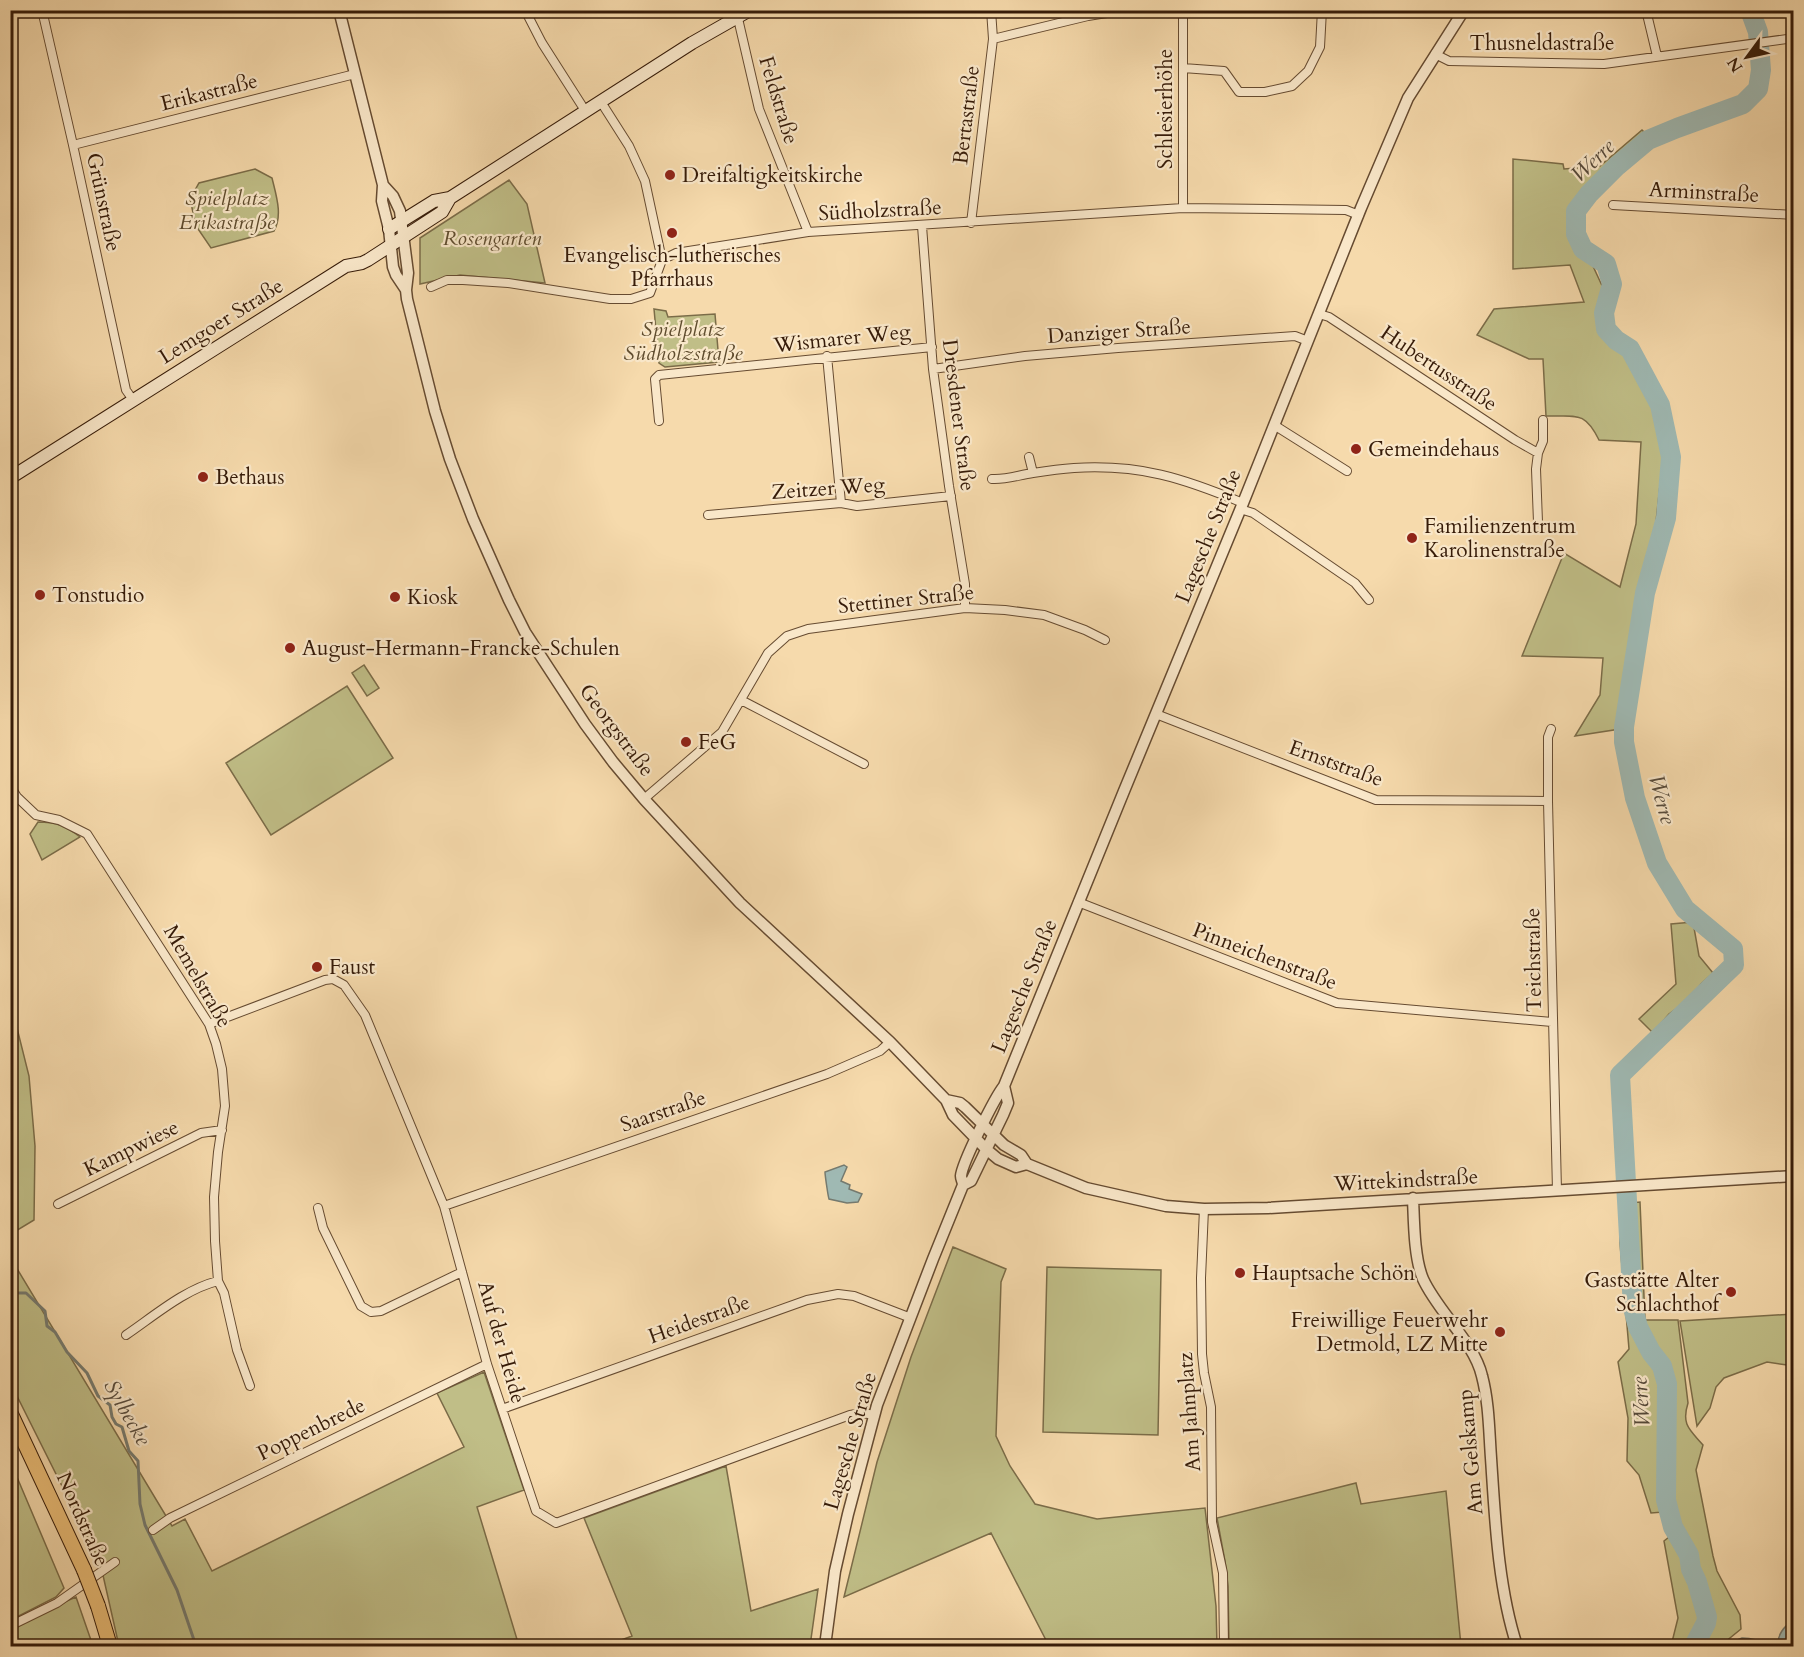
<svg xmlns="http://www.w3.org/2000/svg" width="1804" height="1657" font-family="Cardo,serif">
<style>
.green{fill:#c0be87;stroke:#7b6c48;stroke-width:1.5}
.water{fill:#9fb9b3;stroke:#757a6f;stroke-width:1.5}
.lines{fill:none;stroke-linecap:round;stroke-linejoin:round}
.stream{stroke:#757a6f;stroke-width:3}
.river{stroke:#9fb9b3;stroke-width:20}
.minor-casing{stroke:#664b31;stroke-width:10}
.tertiary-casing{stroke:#664b31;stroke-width:13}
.secondary-casing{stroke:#361b08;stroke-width:14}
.primary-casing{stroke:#361b08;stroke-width:16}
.minor{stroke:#f9e7c9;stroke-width:8}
.tertiary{stroke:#f9e7c9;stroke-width:10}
.secondary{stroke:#f9e7c9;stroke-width:12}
.primary{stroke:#ebbd76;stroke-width:14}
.primary-bridge-casing{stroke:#361b08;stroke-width:16;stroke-linecap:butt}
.primary-bridge{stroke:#ebbd76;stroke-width:14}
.poi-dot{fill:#8f2418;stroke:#f9e7c9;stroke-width:2}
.labels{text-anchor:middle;stroke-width:4.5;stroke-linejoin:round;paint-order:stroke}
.street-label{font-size:21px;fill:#361b08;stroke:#f9e7c9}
.poi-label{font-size:21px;fill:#361b08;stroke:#f9e7c9;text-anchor:start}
.park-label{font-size:21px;font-style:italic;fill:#5f4c2e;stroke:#f9e7c9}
.water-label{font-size:22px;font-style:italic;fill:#564a3b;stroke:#f9e7c9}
</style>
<rect width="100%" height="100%" fill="#f6daac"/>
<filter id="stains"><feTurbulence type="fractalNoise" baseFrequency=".00333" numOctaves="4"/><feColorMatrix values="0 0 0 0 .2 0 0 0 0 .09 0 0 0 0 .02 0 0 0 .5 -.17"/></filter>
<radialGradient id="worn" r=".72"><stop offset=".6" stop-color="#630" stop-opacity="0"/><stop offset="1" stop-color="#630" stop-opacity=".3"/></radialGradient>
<path class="green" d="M1642,130l4,4 -62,56 -12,19 -4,21 1,10 23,24 12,26 -3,25 3,19 9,9 14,8 29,58 7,48 -7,65 -19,70 -17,137 -45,7 25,-41 3,-37 -81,-2 42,-103 56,34 16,-63 5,-82 -42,-2c-15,-30 -23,-23 -53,-24l-3,-57h-14l-52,-24 17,-26 90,-7 -14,-37 -57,4v-110l50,5 1,5 36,-3z
M255,169l17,9c4,17 11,37 2,53l-63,17 -15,-22 -6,-27 9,-16z
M509,180l18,24 18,79 -85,-8 -40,9v-46z
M654,309l12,2 2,6 47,-3 4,48 -54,5 -6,-4z
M364,665l15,23 -12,8 -15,-23z
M347,686l46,72 -122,77 -45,-72z
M38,822c18,0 28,4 42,15l-38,23 -12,-26z
M1693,922l6,34 14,17 -12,11 -10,14 -22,16 -16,19 -14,-14 37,-35 -5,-60z
M10,1000l19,76 6,70 -1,74 -23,14z
M1640,1202l5,118h33l10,83c-7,22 2,27 15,42l-7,25 17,86 4,15 23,44 1,14 -21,17h-49l7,-28 -14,-77 5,-4 -6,-25 -12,1 -12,-38 -12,-14 1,-43 -10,-56 11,-13 -9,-106 1,-39z
M953,1247l53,22 -5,13 -5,154 14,30 25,38 62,15 108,-11 11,98 1,40h-168l-58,-113 -147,64 33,-135 34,-105z
M10,1257l162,269 13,-7 27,52 252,-124 -27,-54 47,-21 40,118 -47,17 42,139h-400l-19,-84 -89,-178z
M1047,1267l114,3 -3,165 -115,-3z
M1793,1314v58l-6,-7 -20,-3 -43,16 -8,9 -6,21 -13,18 -17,-105z
M11,1463l53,125 -8,9 -45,23z
M726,1466l25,145 67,-22 -8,57h-205l27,-10 -48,-118z
M1356,1483l5,21 85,-13 15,155h-232l-1,-60 -3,-25 -8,-43z
M76,1597l17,49h-82l-1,-21z"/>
<path class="water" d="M844,1165l3,2 -6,14 9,4 -1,4 13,5 -4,8 -11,1 -18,-4c-1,-3 -4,-24 -4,-27z
M1793,1621v25h-15c-1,-11 6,-20 15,-25z
M1742,1638c10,0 16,2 25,8h-39l7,-5z"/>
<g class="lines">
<path class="stream" d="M10,1293h16l19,18 2,15 8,6 12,20 20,21 11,23 12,9 2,12 4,7 6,3 7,24 9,10 2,43 5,21 32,65 19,56"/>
<path class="river" d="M1694,1646l12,-23 1,-6 -10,-35 -6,-13 -2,-14 -16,-28 -7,-27 1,-116 -5,-18 -11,-14 -13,-25 -5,-19 -13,-233 114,-110 -1,-16 -48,-40 -28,-46 -22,-65 -11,-56v-15l21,-134 21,-75 5,-61 -11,-52 -30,-56 -14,-9 -10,-11 -2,-16 8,-29 -6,-20 -23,-15 -7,-15v-23l13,-17 28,-28 31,-26 29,-12 66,-24 15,-15 3,-19 -3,-38 -8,-22"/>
<defs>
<path id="minor" d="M42,10l31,135 53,245 7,10
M525,10l17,33 44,69
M736,10l23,99 49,123
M1646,10l11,46
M993,39l95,-23 37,-6
M1435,54l14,7 155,3 190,-26
M1183,68l41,3 15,21h26l27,-6 16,-15 12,-24 2,-37
M601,102l28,44 16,35 17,79
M73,145l282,-71
M1613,205l181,10
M1183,208v-198
M971,223l22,-184 -2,-29
M922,226l11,143 16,117 16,98v24
M431,287l16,-7h16l45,3 102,16h21l19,-6 12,-33 14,-7 132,-21 375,-24 163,2 13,5
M1319,314l10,3 186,123 23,13
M827,356l14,147
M933,369l92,-13 93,-8 177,-12 13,5
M659,421l-4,-42 4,-4 273,-28
M1274,425l73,46
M1029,457l4,16
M992,479c14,1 27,-4 41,-6 13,-2 27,-4 41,-5 66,-4 109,10 169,35
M1240,509l13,4 102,70 14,17
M708,515l133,-12 16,3 94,-10
M1538,522l-2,-53 2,-16 5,-12v-21
M741,700l123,64
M1156,714l220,86 172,1
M1551,729l-3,8v64l9,390
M10,786l7,11 19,18 23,5 28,14 122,190 7,20 6,25 3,37 -7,46 -4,45 1,44 3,40 6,12 13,57 13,36
M644,799l78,-67 46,-79 19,-17 21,-7 157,-21 40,2 39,5 41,15 20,10
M1078,902l259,101 215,19
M209,1024l116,-44 8,-1 11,6 21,30 79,191 43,158 49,147 20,12 294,-108 12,-2 13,2
M58,1204l143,-71 21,-3
M444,1206l383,-132 53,-23 10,-9
M318,1208l5,20 38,78 10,6 10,-1 81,-39
M1204,1209l-3,69 1,76 2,19 7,34 1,115 11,51 1,73
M126,1335c28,-19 59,-46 92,-54
M502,1409l305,-109 31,-6 16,2 57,22
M153,1530l17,-12 317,-154
M10,1626l47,-23 58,-41"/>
<path id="tertiary" d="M339,10l44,175 -1,16 7,28 4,38 3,8 10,15
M383,185l10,11 7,15 8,62 -2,17 1,9 28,112 15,48 23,60 36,81 16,32 60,92 28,38 31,37 96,104 150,139 56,58 7,15 33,34 12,10 18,8 11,-3
M946,1100l14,3 5,4 39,38 17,10 6,9 59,24 80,18 38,3 64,-1 526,-32
M963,1185l8,-4 32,-66 5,-12 -4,-17
M1413,1198c1,23 1,60 10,81 15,33 51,63 59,97 7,27 7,54 9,82 4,60 7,130 26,188
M825,1646l10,-75 13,-57 29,-109 56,-146 30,-74c0,-3 -2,-6 -2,-9 1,-13 34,-79 43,-90l120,-295 119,-288 118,-295 47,-110 56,-88"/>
<path id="secondary" d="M389,229l45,-28 16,-3 242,-155 58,-33
M10,478l336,-212 16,-3 6,-3 74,-48 8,-14"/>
<path id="primary" d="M10,1412l74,158
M98,1606l12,40"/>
</defs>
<use href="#minor" class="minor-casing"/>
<use href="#tertiary" class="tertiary-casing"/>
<use href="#secondary" class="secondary-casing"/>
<use href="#primary" class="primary-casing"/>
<use href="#minor" class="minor"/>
<use href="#tertiary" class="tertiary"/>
<use href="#secondary" class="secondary"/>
<use href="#primary" class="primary"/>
<defs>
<path id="primary-bridge" d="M84,1570l14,36"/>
</defs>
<use href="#primary-bridge" class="primary-bridge-casing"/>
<use href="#primary-bridge" class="primary-bridge"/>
</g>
<g class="poi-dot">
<circle cx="670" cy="175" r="6"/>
<circle cx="672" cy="233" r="6"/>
<circle cx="1356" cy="449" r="6"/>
<circle cx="203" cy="477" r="6"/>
<circle cx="1412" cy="538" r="6"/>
<circle cx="40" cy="595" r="6"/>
<circle cx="395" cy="597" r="6"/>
<circle cx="290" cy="648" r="6"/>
<circle cx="686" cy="742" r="6"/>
<circle cx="317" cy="967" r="6"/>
<circle cx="1240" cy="1273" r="6"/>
<circle cx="1731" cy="1292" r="6"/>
<circle cx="1500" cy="1332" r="6"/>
</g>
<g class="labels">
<g class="street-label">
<text x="1542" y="50">Thusneldastraße</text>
<text transform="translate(209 92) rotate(-14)" y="7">Erikastraße</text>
<text transform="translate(779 100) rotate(73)" y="7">Feldstraße</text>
<text transform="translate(1165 109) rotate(-90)" y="7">Schlesierhöhe</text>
<text transform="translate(966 115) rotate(-83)" y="7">Bertastraße</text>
<text transform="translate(1704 192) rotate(3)" y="7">Arminstraße</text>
<text transform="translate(104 202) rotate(78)" y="7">Grünstraße</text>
<text transform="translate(880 210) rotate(-3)" y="7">Südholzstraße</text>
<text transform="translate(221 321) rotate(-32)" y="7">Lemgoer Straße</text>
<text transform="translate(1119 331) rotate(-4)" y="7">Danziger Straße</text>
<text transform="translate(842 338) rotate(-6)" y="7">Wismarer Weg</text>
<text transform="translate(1439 368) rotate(34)" y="7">Hubertusstraße</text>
<text transform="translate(959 415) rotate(83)" y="7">Dresdener Straße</text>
<text transform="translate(828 488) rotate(-4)" y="7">Zeitzer Weg</text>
<text transform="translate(1208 536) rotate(-68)" y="7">Lagesche Straße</text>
<text transform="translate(906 599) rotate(-6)" y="7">Stettiner Straße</text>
<text transform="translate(617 730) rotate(53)" y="7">Georgstraße</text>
<text transform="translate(1336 763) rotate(20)" y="7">Ernststraße</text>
<text transform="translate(1265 956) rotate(21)" y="7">Pinneichenstraße</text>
<text transform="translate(1533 960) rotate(-91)" y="7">Teichstraße</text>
<text transform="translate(198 976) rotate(60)" y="7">Memelstraße</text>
<text transform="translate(1024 986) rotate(-68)" y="7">Lagesche Straße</text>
<text transform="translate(663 1111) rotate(-19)" y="7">Saarstraße</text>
<text transform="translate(131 1148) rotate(-26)" y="7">Kampwiese</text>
<text transform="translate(1406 1180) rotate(-3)" y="7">Wittekindstraße</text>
<text transform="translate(699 1319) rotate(-20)" y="7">Heidestraße</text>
<text transform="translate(502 1342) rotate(74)" y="7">Auf der Heide</text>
<text transform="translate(1189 1412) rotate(-94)" y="7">Am Jahnplatz</text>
<text transform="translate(311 1429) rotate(-26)" y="7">Poppenbrede</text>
<text transform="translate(850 1441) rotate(-74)" y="7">Lagesche Straße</text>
<text transform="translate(1470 1452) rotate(-95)" y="7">Am Gelskamp</text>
<text transform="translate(83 1519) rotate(66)" y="7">Nordstraße</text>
</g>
<g class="poi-label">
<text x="682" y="182">Dreifaltigkeitskirche</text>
<text x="672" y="262" text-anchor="middle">Evangelisch-lutherisches<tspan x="672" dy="24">Pfarrhaus</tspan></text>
<text x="1368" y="456">Gemeindehaus</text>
<text x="215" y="484">Bethaus</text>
<text x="1424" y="533">Familienzentrum<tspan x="1424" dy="24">Karolinenstraße</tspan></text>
<text x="52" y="602">Tonstudio</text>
<text x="407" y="604">Kiosk</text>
<text x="302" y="655">August-Hermann-Francke-Schulen</text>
<text x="698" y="749">FeG</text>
<text x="329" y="974">Faust</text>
<text x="1252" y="1280">Hauptsache Schön</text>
<text x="1719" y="1287" text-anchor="end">Gaststätte Alter<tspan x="1719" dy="24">Schlachthof</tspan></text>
<text x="1488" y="1327" text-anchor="end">Freiwillige Feuerwehr<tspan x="1488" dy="24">Detmold, LZ Mitte</tspan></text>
</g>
<g class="park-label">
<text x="227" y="205">Spielplatz<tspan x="227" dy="24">Erikastraße</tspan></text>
<text x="492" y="245">Rosengarten</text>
<text x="683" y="336">Spielplatz<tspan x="683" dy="24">Südholzstraße</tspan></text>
</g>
<g class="water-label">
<text transform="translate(1592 160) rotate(-44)" y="8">Werre</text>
<text transform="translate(1663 799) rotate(75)" y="8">Werre</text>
<text transform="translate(1640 1402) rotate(-94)" y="8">Werre</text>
<text transform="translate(128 1412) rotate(60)" y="8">Sylbecke</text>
</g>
</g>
<rect width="1804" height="1657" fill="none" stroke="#f6daac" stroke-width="36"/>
<rect x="12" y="12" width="1780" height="1633" fill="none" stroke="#361b08" stroke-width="3"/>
<rect x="18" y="18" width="1768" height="1621" fill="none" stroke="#361b08" stroke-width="1.5"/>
<g transform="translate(1747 57) rotate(237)" stroke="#f9e7c9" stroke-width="4.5" paint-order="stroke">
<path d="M0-4.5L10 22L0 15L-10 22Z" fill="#361b08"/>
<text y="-9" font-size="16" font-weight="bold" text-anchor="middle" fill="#361b08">N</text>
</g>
<rect width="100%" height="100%" filter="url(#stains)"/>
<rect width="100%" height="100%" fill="url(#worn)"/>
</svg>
